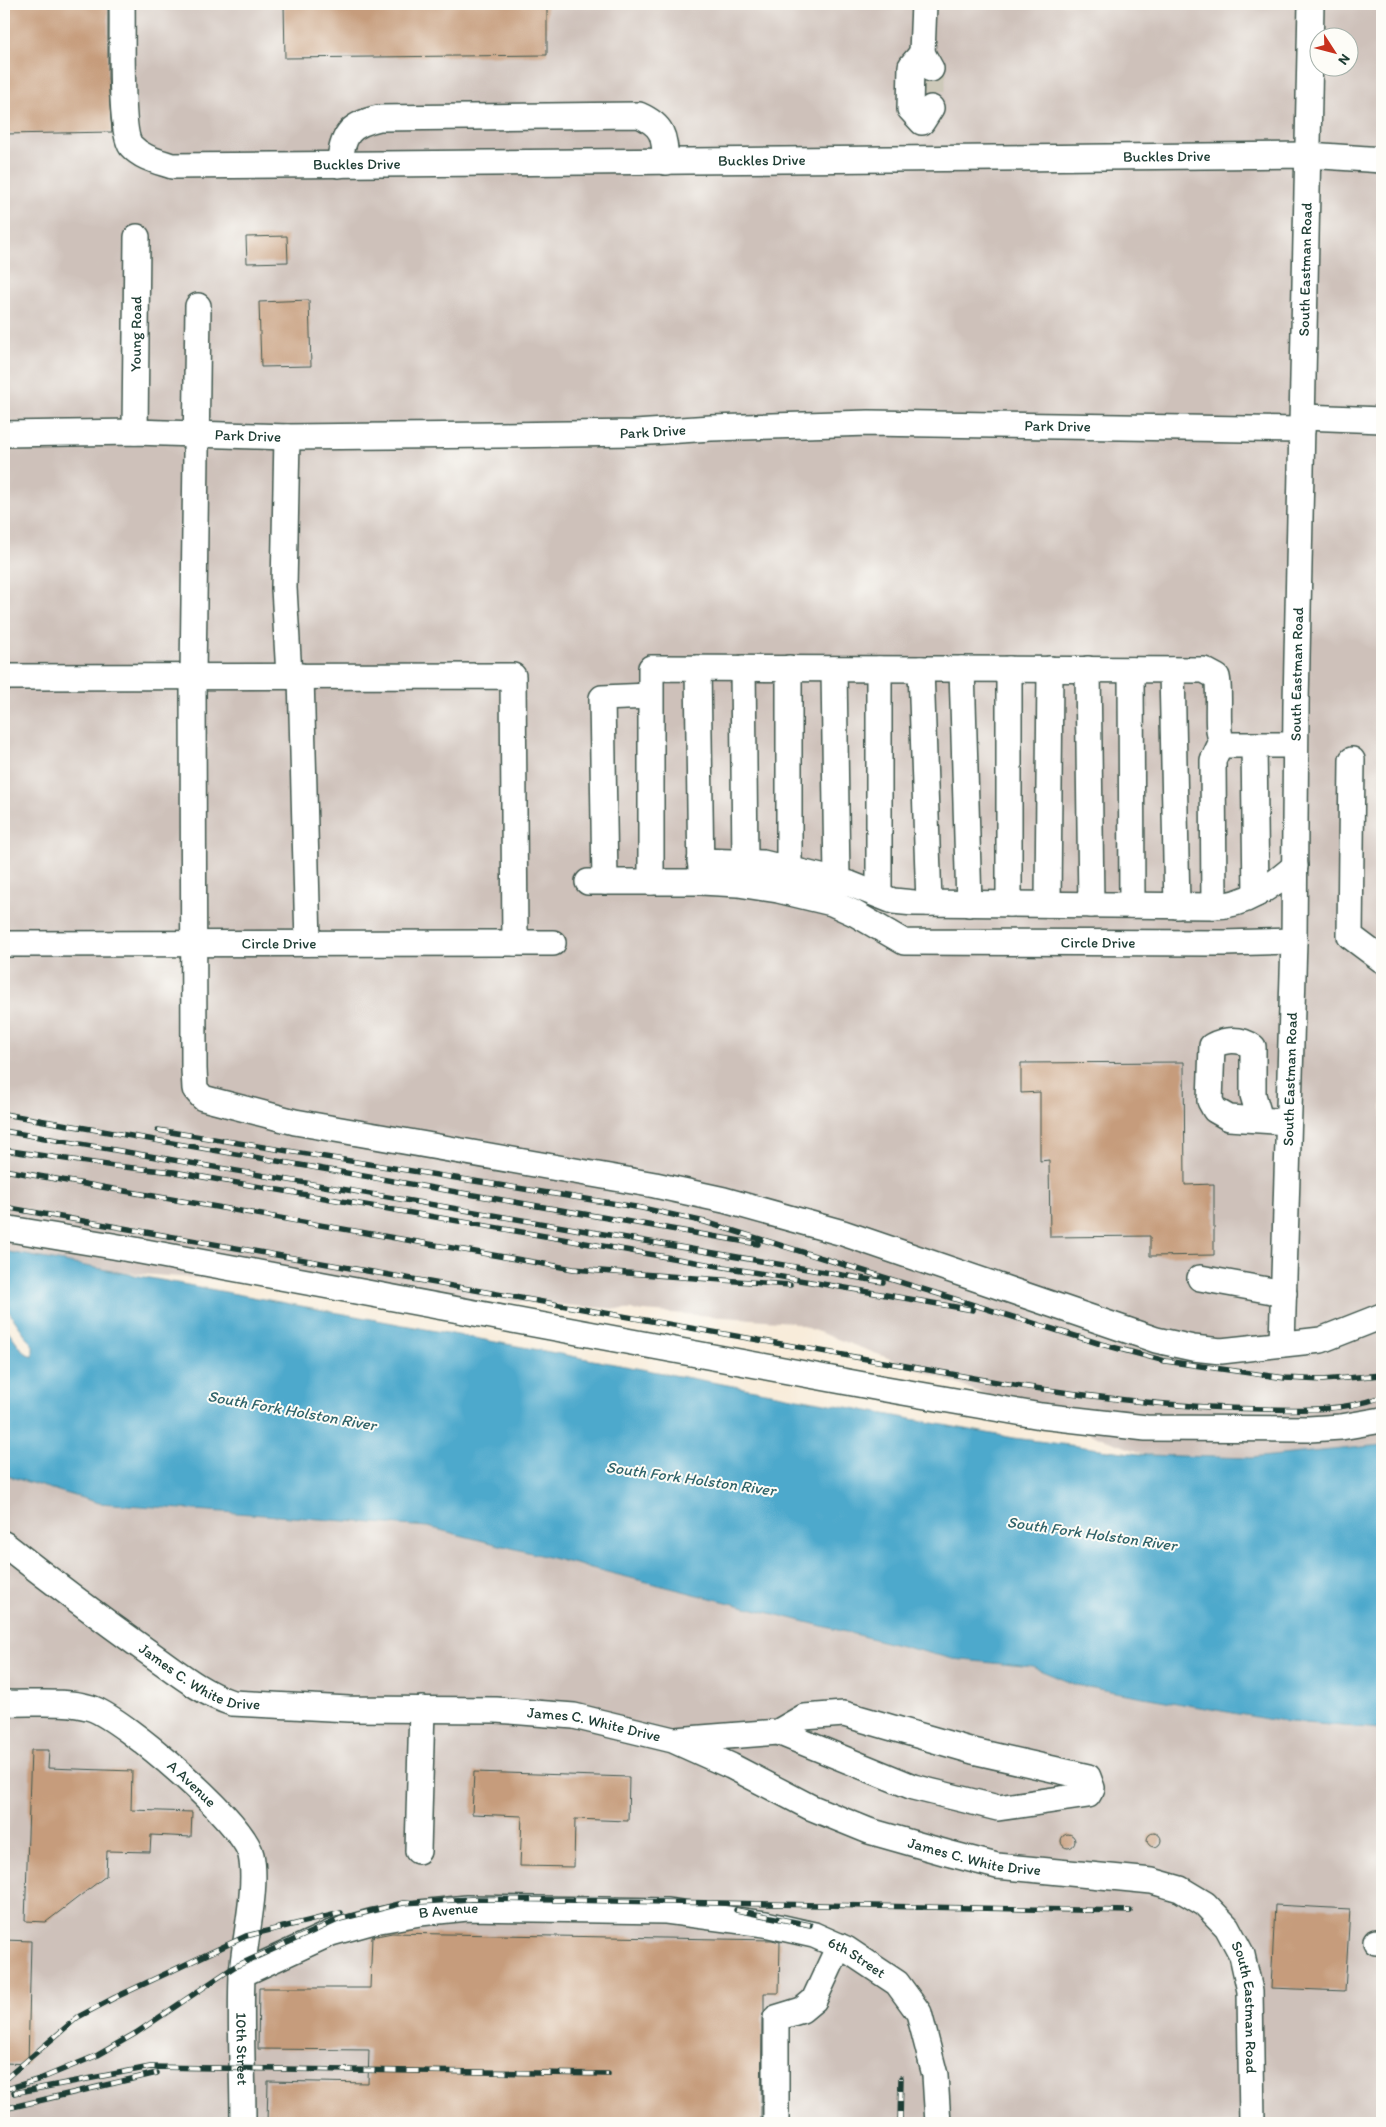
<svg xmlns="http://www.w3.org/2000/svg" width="1386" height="2127" font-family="Itim,sans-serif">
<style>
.industrial{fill:#cec1ba;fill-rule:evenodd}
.water{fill:#4ea9cc;stroke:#367380}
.building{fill:#c69c7c}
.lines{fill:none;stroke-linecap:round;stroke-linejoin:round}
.minor-tunnel{stroke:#cdc9b9;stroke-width:25;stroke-dasharray:25 12;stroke-linecap:butt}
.minor-casing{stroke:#40574d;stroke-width:28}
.minor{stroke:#fff;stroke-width:25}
.rail-casing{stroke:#1f3d34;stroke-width:5.5}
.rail{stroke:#fdfcf7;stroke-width:4;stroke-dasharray:11;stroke-linecap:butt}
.labels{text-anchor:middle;stroke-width:4;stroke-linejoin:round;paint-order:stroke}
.street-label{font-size:15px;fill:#1f3d34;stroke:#fdfcf7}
.water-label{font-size:16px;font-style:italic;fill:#2f6369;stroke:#fdfcf7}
</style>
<rect width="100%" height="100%" fill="#fdfcf7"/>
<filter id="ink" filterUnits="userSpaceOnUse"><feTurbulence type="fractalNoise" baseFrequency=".02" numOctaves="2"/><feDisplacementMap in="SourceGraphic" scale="10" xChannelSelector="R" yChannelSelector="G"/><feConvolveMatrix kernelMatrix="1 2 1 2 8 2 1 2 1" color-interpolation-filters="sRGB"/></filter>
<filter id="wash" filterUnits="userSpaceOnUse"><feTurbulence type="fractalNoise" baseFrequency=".0096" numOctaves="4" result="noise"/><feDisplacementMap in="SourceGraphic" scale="20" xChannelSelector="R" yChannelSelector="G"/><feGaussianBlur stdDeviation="1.12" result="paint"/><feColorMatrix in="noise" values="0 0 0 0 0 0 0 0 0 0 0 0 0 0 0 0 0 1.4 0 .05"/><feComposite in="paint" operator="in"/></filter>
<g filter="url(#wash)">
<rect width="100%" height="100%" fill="#f8ecda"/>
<path class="industrial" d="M4,4h1378v1441l-131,13 -104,-3 -355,-133 -788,-58zM1318,38h30v30h-30z
M4,1475l102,29 322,23 525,132 79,8 44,18 202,36 104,8v394h-1378z"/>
<path class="water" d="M4,1251l1010,187 133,17 104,3 131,-13v284l-104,-8 -202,-36 -44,-18 -79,-8 -525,-132 -329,-24 -95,-28v-150l20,27 9,5v-11l-29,-41z"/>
<g id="blocks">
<path class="building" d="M4,4h104v75l4,53 -108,2z
M284,4h263v51l-262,3z
M287,236l1,26 -41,1 -1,-26z
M309,300l2,66 -50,1 -2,-65z
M1184,1062l1,123 29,-1v71l-64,1v-20l-100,1 -1,-77 -9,1v-69l-19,1v-30z
M31,1750h18l-1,18 84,3 -1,39 61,2 -1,25 -40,-2 -1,17 -43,-1 -1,25 -60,46 -21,-1z
M474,1772l155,5 -1,44 -53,-2 -1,48 -54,-1 2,-50 -50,-2z
M1147 1840a7 7 0 1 1 14 0a7 7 0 1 1-14 0Z
M1061 1841a7 7 0 1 1 14 0a7 7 0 1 1-14 0Z
M1275,1905l75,4 -5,82 -74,-3z
M392,1933l380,7 8,2 -1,51h-15v18l-2,7 -1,105h-494l1,-42 100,2 1,-33 -111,-1 1,-61h111l2,-51z
M4,1940l27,1 -3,123 -24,-1z"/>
</g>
</g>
<g filter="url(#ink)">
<use href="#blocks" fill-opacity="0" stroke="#40574d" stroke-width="1"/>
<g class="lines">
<path class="minor-tunnel" d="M931,69v39"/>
<defs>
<g id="minor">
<path id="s1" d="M122,4c1,24 -3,127 9,142 11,12 26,15 41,20l1136,-11 74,5"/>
<path d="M922,53l2,-49"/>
<path d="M931,69l-9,-16 -11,13 -1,43 12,13 9,-14"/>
<path d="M339,165c4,-30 9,-40 40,-47l260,-3c25,11 25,21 27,47"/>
<path d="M198,306l-5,370 1,393 1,20 8,9 92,24 360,63 69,15 119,33 313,107 37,8 28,3 100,-11 61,-24"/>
<path d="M1303,417l79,3"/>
<path id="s2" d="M135,432l2,-195"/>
<path id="s3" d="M4,434l131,-2 152,5 211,-2 137,-2 76,-5 158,-5 433,7"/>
<path d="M287,437l-3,151 5,88"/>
<path d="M698,668l3,209"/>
<path d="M743,668l2,195"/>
<path d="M789,668v201"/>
<path d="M834,669l3,211"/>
<path d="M879,669v226"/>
<path d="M921,669l8,234"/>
<path d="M962,669l7,235"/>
<path d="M1009,669v235"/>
<path d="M1088,669l3,236"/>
<path d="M1131,670l1,235"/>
<path d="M1172,670l5,236"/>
<path d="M301,676l7,267"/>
<path d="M4,677l509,-1 2,267"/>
<path d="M1254,745l2,149"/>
<path d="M1352,760l-2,176 32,24"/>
<path d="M700,861l63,2 87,21 43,17 21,2 300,3c31,0 58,-20 81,-40"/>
<path id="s4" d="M588,882h113l37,2 40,6 54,13 22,10 50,29 320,1 70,-2"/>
<path d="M605,882l-3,-184 48,-2"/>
<path d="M651,882v-214l553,2 13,7c4,16 -2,53 5,64 0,0 6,4 7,4h66"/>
<path d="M1048,904l2,-235"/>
<path d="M1214,906l-1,-146 9,-19"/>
<path id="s5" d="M4,944l549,-1"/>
<path d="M1260,1119l-7,-24v-48c-12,-9 -28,-8 -41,-1l-2,55 5,9 14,8 59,4"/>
<path d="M4,1228l109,18 767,142 161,28 105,12 163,1 32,-2 41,-7"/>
<path d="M1200,1278l84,15"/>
<path id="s6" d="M1282,1344l12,-403 2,-237 15,-700"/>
<path id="s7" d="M4,1544c47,37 95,73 144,108 26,18 53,41 84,51l117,6 147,1 78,6 99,24 58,26 79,41 59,24 78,22 50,13 155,15 28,8 25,15 22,23 15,28 8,36 2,132"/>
<path id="s8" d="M4,1703c26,1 62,-3 87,5 33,11 153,114 160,147 7,33 -7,85 -9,120 -2,49 1,99 1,148"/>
<path d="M676,1740l102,-8 135,55 85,21 90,-13 4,-7 -4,-11 -115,-26 -129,-37 -40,3 -26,15"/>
<path d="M418,1851l4,-142"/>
<path d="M1376,1942h6"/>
<path id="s9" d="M242,1974l89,-41 43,-12 46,-8 47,-5 199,3 99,13 49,11 32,14 51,34 22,30 16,62 3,48"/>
<path d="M776,2123v-105l26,-8 12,-10 25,-54"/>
</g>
</defs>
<use href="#minor" class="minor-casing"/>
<use href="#minor" class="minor"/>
<defs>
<path id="rail" d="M4,1114l754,130
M158,1130l484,78 63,14 396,122 64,17 120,17 38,2 59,-5
M4,1131l879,151
M4,1150l110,16 60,6 799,138
M4,1170l569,99 217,16
M4,1207l1004,177c84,13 169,24 254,25 40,1 81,2 120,-12
M736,1910l74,15
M4,2080l74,-63 36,-19 132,-62 95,-23
M4,2090l36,-11 58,-24 38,-22 98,-66 106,-48 63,-16 68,-4 91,1 568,11
M14,2093l136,-26 458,7
M4,2109l153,-36
M900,2123l1,-45"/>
</defs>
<use href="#rail" class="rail-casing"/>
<use href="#rail" class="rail"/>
</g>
</g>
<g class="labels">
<g class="street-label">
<text dy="5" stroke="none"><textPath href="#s1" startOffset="1184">Buckles Drive</textPath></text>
<text dy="5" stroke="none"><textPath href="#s1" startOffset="779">Buckles Drive</textPath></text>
<text dy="5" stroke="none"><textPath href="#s1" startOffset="374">Buckles Drive</textPath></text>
<text dy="5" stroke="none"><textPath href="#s6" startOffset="1075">South Eastman Road</textPath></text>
<text dy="5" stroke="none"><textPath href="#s2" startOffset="98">Young Road</textPath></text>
<text dy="5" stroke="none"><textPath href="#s3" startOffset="1054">Park Drive</textPath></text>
<text dy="5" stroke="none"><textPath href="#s3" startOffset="649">Park Drive</textPath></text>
<text dy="5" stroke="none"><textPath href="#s3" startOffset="244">Park Drive</textPath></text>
<text dy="5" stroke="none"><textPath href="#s6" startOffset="670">South Eastman Road</textPath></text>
<text dy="5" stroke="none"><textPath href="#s5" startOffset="275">Circle Drive</textPath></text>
<text dy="5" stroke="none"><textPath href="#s4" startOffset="522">Circle Drive</textPath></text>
<text dy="5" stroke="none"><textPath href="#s6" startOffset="265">South Eastman Road</textPath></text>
<text dy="5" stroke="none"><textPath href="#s7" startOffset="239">James C. White Drive</textPath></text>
<text dy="5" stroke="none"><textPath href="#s7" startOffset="642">James C. White Drive</textPath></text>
<text dy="5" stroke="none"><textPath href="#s8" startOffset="214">A Avenue</textPath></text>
<text dy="5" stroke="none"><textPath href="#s7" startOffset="1048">James C. White Drive</textPath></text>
<text dy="5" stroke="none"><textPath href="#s9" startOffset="218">B Avenue</textPath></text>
<text dy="5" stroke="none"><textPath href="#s9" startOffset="634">6th Street</textPath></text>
<text dy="5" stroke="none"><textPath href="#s7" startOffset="1402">South Eastman Road</textPath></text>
<text dy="5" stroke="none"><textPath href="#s8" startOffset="502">10th Street</textPath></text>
</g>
<g class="water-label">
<text transform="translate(292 1410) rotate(10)" y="6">South Fork Holston River</text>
<text transform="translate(691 1478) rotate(8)" y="6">South Fork Holston River</text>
<text transform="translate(1092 1533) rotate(8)" y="6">South Fork Holston River</text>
</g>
</g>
<rect width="1386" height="2127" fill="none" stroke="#fdfcf7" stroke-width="20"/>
<g transform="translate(1334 52) rotate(126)"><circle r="24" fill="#fdfcf7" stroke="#a4b0a9"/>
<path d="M0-4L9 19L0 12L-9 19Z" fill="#c8321e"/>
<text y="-8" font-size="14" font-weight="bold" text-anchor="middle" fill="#1f3d34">N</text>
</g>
</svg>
